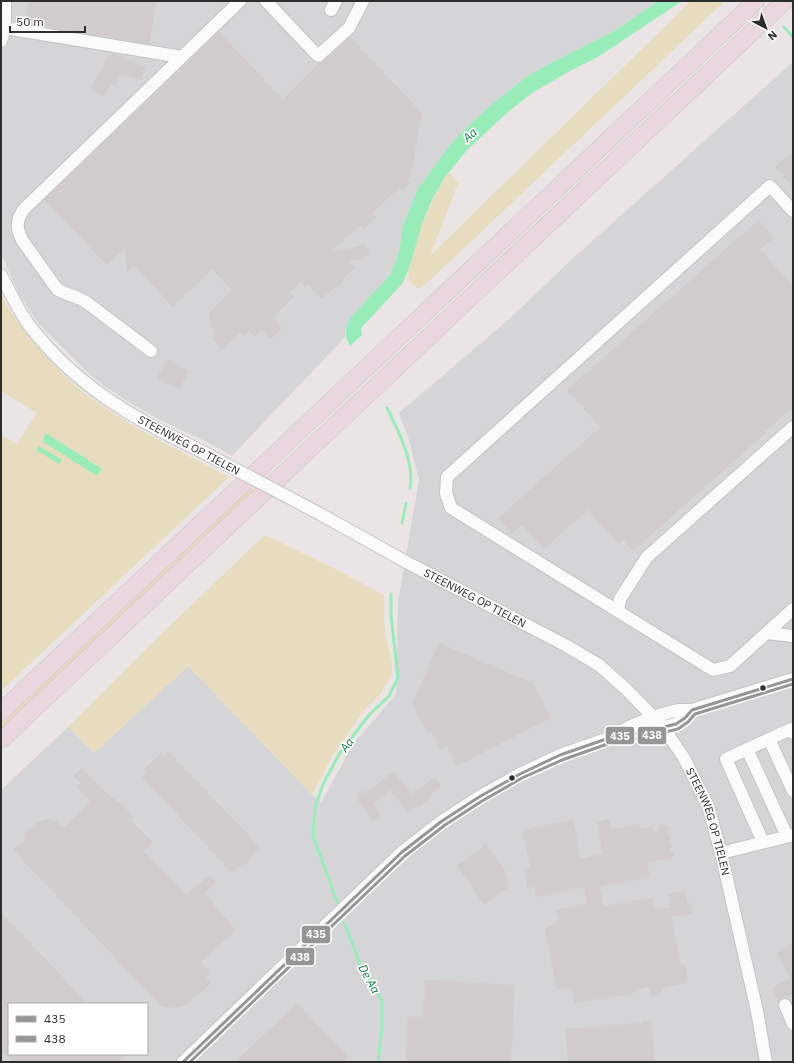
<svg xmlns="http://www.w3.org/2000/svg" width="794" height="1063" font-family="'IBM Plex Sans',sans-serif">
<style>
.industrial{fill:#d5d5d7;fill-rule:evenodd}
.green{fill:#e7dcbd}
.water{fill:#98ecba}
.lines{fill:none;stroke-linecap:round;stroke-linejoin:round}
.stream{stroke:#98ecba;stroke-width:3}
.building{fill:#d0cbcc;stroke:#d5d0d1}
.minor-casing{stroke:#c4c4c4;stroke-width:14}
.highway-casing{stroke:#c6c3c3;stroke-width:18}
.minor{stroke:#fcfbfb;stroke-width:12}
.highway{stroke:#ead6de;stroke-width:17}
.minor-bridge-casing{stroke:#c4c4c4;stroke-width:14;stroke-linecap:butt}
.minor-bridge{stroke:#fcfbfb;stroke-width:12}
.bus-1-casing{stroke:#fff;stroke-width:6}
.bus-2-casing{stroke:#fff;stroke-width:6}
.bus-1{stroke:#969696;stroke-width:3}
.bus-2{stroke:#969696;stroke-width:3}
.bus-dot{fill:#2d2d2d;stroke:#fff;stroke-width:1.5}
.labels{text-anchor:middle;stroke-width:3.5;stroke-linejoin:round;paint-order:stroke}
.street-label{font-size:11px;fill:#2d2d2d;stroke:#fff}
.water-label{font-size:12px;font-style:italic;fill:#0f8348;stroke:#fff}
.line-badge{stroke:#fff;stroke-width:1.5}
.badge-label{font-size:11px;text-anchor:middle;font-weight:bold;fill:#fff}
</style>
<rect width="100%" height="100%" fill="#eae4e5"/>
<path class="industrial" d="M1,1h657l-44,30 -67,34 -21,12 -35,28 -29,27 -12,13 -32,44 -15,37 -4,25 -6,18 -4,7 -44,54v7l-113,119 -25,-14 -47,-22 -28,-16 -29,-19 -20,-17 -44,-44 -20,-30 -18,-40z
M793,62v1000h-792v-272l67,-63 26,26 94,-87 133,137 32,-59 43,-49 2,-93 21,-122 -10,-40 -10,-27 117,-100 55,-53zM9,1004h138v50h-138z"/>
<path class="green" d="M691,1h34l-300,284 -6,3 -4,-1c-2,-2 -5,-5 -6,-8 -5,-18 27,-92 40,-106l9,10 -28,73z
M1,294c10,22 26,41 42,59 14,15 28,30 44,42 44,33 94,57 142,82l-228,214v-256l16,9 20,-31 -36,-22z
M251,488l3,3 -253,239v-7z
M265,535l68,33 51,27v26l3,22 5,18v12l-3,7 -11,17 -13,12 -32,46 -21,40 -124,-129 -94,87 -26,-26 90,-90z"/>
<path class="water" d="M658,1h24l-84,56 -28,14 -38,22 -24,19 -41,38 -22,27 -13,23 -9,21 -14,47 -7,16 -39,42 -2,3 1,6 -12,11c-7,-13 -5,-18 2,-30l37,-40 4,-7 6,-18 4,-25 15,-37 32,-44 12,-13 29,-27 35,-28 21,-12 67,-34z
M46,433l56,36 -5,7 -55,-35z
M39,446l23,14 -3,4 -23,-14z"/>
<g class="lines">
<path class="stream" d="M784,27l9,10
M387,408c11,22 28,55 23,80
M402,523l4,-20
M337,902l-24,-66 2,-29 9,-25 16,-29 29,-38 20,-19 9,-18 -7,-62v-22
M344,922l18,47 12,17 8,15v27l-4,34"/>
</g>
<path class="building" d="M29,1h128l-8,43 -124,-20z
M219,32l64,67 36,-36 4,-1 27,-25 72,76 -11,62 -4,5 3,3 -7,7 -3,-3 -28,26 4,4 -12,12 -4,-4 -28,27 32,-7 5,4 -1,6 -3,3 -16,3 6,6 -12,12 -2,5 -2,2 -5,2 -12,11 -14,-14 -3,2 -4,-5 -11,11 4,4 -21,21 9,10 -11,11 -9,-9 -7,7 -6,-6 -5,5 -4,-3 -18,17 -10,-11 2,-2 -5,-24 23,-23 -20,-21 -39,38 -39,-41 -7,7 -2,-25 -18,17 -63,-65z
M110,53l5,1 16,8 14,4 -3,14 -21,-6 -6,12 -4,-2 -7,13 -14,-8z
M793,151v36l-18,-20z
M758,220l16,18 -14,11 33,37v121l-28,25 1,1 -133,118 -10,-11 -4,4 -31,-34 -44,39 -22,-24 -10,9 -14,-16 102,-91 -33,-37z
M167,359l22,11 -9,19 -23,-11z
M439,643l94,40 18,35 -94,48 -10,-19 -6,3 -10,-19 -4,2 -15,-29z
M169,752l91,95 -7,6 -1,4 -4,6 -9,3 -7,7 -90,-96 5,-5 -3,-3 17,-16 3,3z
M81,768l24,24 20,15 8,10 -2,3 22,22 -9,9 42,44 23,-20 7,7 -11,11 9,9 -2,2 24,26 -35,32 9,11 -4,5 5,5 -21,19 -7,4 -7,2 -14,-1 -149,-157 13,-12 -3,-3 14,-13 9,-3 6,1 4,1 7,7 27,-26 -15,-17h7l-9,-9z
M393,771l19,23 22,-17 7,9 -11,9 1,2 -13,11 -1,-2 -9,6 -18,-22 -17,14 8,10 -8,7 -18,-25 7,-6 3,4z
M610,819l2,10 28,-5 1,5 10,-2 6,7 3,-9 5,-1 4,4 -2,5 3,3 -1,5 3,4 -2,5 4,3 -2,5 -25,5 3,14 -50,10 4,20 49,-10 2,13 15,-3 -2,-13 17,-3 2,12h4l2,10 -22,4 10,48h4l3,17 -26,6 1,6 -12,2 -2,-9 -16,4v3l-59,9 -3,-15 -14,2 -12,-61 14,-8 -3,-11 31,-6 -3,-17 -48,10 -2,-10 -7,1 -3,-19 6,-1 -8,-38 51,-10 8,39 22,-5 -6,-32z
M486,844l18,24 4,15 2,3 -26,19 -27,-39z
M1,912l87,92h-79v50h118l-9,8h-106l-11,-11z
M793,944v51l-11,3 -4,3 -6,-14 18,-8 -13,-28z
M425,980l90,5 -4,77h-105v-8l-1,-1v-5l2,-1 1,-30h15z
M297,1003l51,53 -2,6h-111z
M651,1020l4,42h-87l-3,-33 77,-6v-2z"/>
<g class="lines">
<defs>
<g id="minor">
<path d="M266,1l52,55 31,-28 14,-27"/>
<path d="M331,10l5,-9"/>
<path d="M5,28l177,29"/>
<path d="M1,41l4,-13v-27"/>
<path d="M793,211l-23,-25 -323,291 -1,16 5,15 262,162 17,-4 63,-57"/>
<path d="M1,275c9,17 17,35 28,50 46,60 103,93 170,125"/>
<path d="M151,351l-65,-49c-9,-6 -20,-7 -29,-13l-35,-49c-6,-12 -6,-20 2,-31l216,-208"/>
<path id="s1" d="M322,515l86,48 157,82 34,20 27,24 37,38 21,31 24,48 13,47 36,158 9,51"/>
<path d="M618,611l2,-12 27,-42 146,-130"/>
<path d="M767,633l26,3"/>
<path d="M618,734c11,-10 46,-21 61,-24 4,0 9,0 13,0l101,-31"/>
<path d="M769,739l24,52"/>
<path d="M747,749l40,87"/>
<path d="M763,842l-37,-83 65,-30 2,4"/>
<path d="M721,853l72,-18"/>
<path d="M785,1005l8,19"/>
<path d="M183,1062l219,-210 40,-31 37,-24 41,-23 40,-19 55,-19 16,-1 45,-11 9,-6 7,-8"/>
</g>
<path id="highway" d="M1,712l755,-711
M1,740l784,-739"/>
</defs>
<use href="#minor" class="minor-casing"/>
<use href="#highway" class="highway-casing"/>
<use href="#minor" class="minor"/>
<use href="#highway" class="highway"/>
<defs>
<path id="minor-bridge" d="M199,450l123,65"/>
</defs>
<use href="#minor-bridge" class="minor-bridge-casing"/>
<use href="#minor-bridge" class="minor-bridge"/>
<defs>
<path id="bus-1" d="M183,1062l219,-210 40,-31 37,-24 41,-23 40,-19 55,-19 16,-1 45,-11 9,-6 7,-8 101,-31"/>
<path id="bus-2" d="M190,1062l215,-206 40,-31 37,-24 40,-23 40,-18 54,-19 16,-1 46,-11 10,-7 7,-8 98,-30"/>
</defs>
<use href="#bus-1" class="bus-1-casing"/>
<use href="#bus-2" class="bus-2-casing"/>
<use href="#bus-1" class="bus-1"/>
<use href="#bus-2" class="bus-2"/>
</g>
<g class="bus-dot">
<circle cx="763" cy="688" r="3.5"/>
<circle cx="512" cy="778" r="3.5"/>
</g>
<g class="labels">
<g class="street-label">
<text transform="translate(189 445) rotate(28)" y="4">STEENWEG OP TIELEN</text>
<text dy="4" stroke="none"><textPath href="#s1" startOffset="174">STEENWEG OP TIELEN</textPath></text>
<text dy="4" stroke="none"><textPath href="#s1" startOffset="510">STEENWEG OP TIELEN</textPath></text>
</g>
<g class="water-label">
<text transform="translate(470 135) rotate(-42)" y="4">Aa</text>
<text transform="translate(347 745) rotate(-54)" y="4">Aa</text>
<text transform="translate(369 979) rotate(61)" y="4">De Aa</text>
</g>
</g>
<g class="line-badge">
<rect x="637" y="726" width="30" height="19" rx="4" fill="#969696"/>
<rect x="605" y="726" width="30" height="19" rx="4" fill="#969696"/>
<rect x="301" y="925" width="30" height="19" rx="4" fill="#969696"/>
<rect x="285" y="947" width="30" height="19" rx="4" fill="#969696"/>
</g>
<g class="badge-label">
<text x="652" y="739">438</text>
<text x="620" y="740">435</text>
<text x="316" y="938">435</text>
<text x="300" y="961">438</text>
</g>
<rect width="794" height="1063" fill="none" stroke="#2d2d2d" stroke-width="4"/>
<rect x="8" y="1003" width="140" height="52" fill="#ffffff" stroke="#ababab"/>
<rect x="16" y="1016" width="20" height="6" fill="#969696" stroke="#ababab"/>
<text x="44" y="1023" font-size="12" fill="#2d2d2d">435</text>
<rect x="16" y="1036" width="20" height="6" fill="#969696" stroke="#ababab"/>
<text x="44" y="1043" font-size="12" fill="#2d2d2d">438</text>
<g transform="translate(766 28) rotate(139)" stroke="#ffffff" stroke-width="3" paint-order="stroke">
<path d="M0-3L7 15L0 10L-7 15Z" fill="#2d2d2d"/>
<text y="-6" font-size="11" font-weight="bold" text-anchor="middle" fill="#2d2d2d">N</text>
</g>
<path d="M10 26v6h75v-6" fill="none" stroke="#2d2d2d" stroke-width="2"/>
<text x="16" y="26" font-size="12" fill="#2d2d2d" stroke="#ffffff" stroke-width="3" paint-order="stroke">50 m</text>
</svg>
